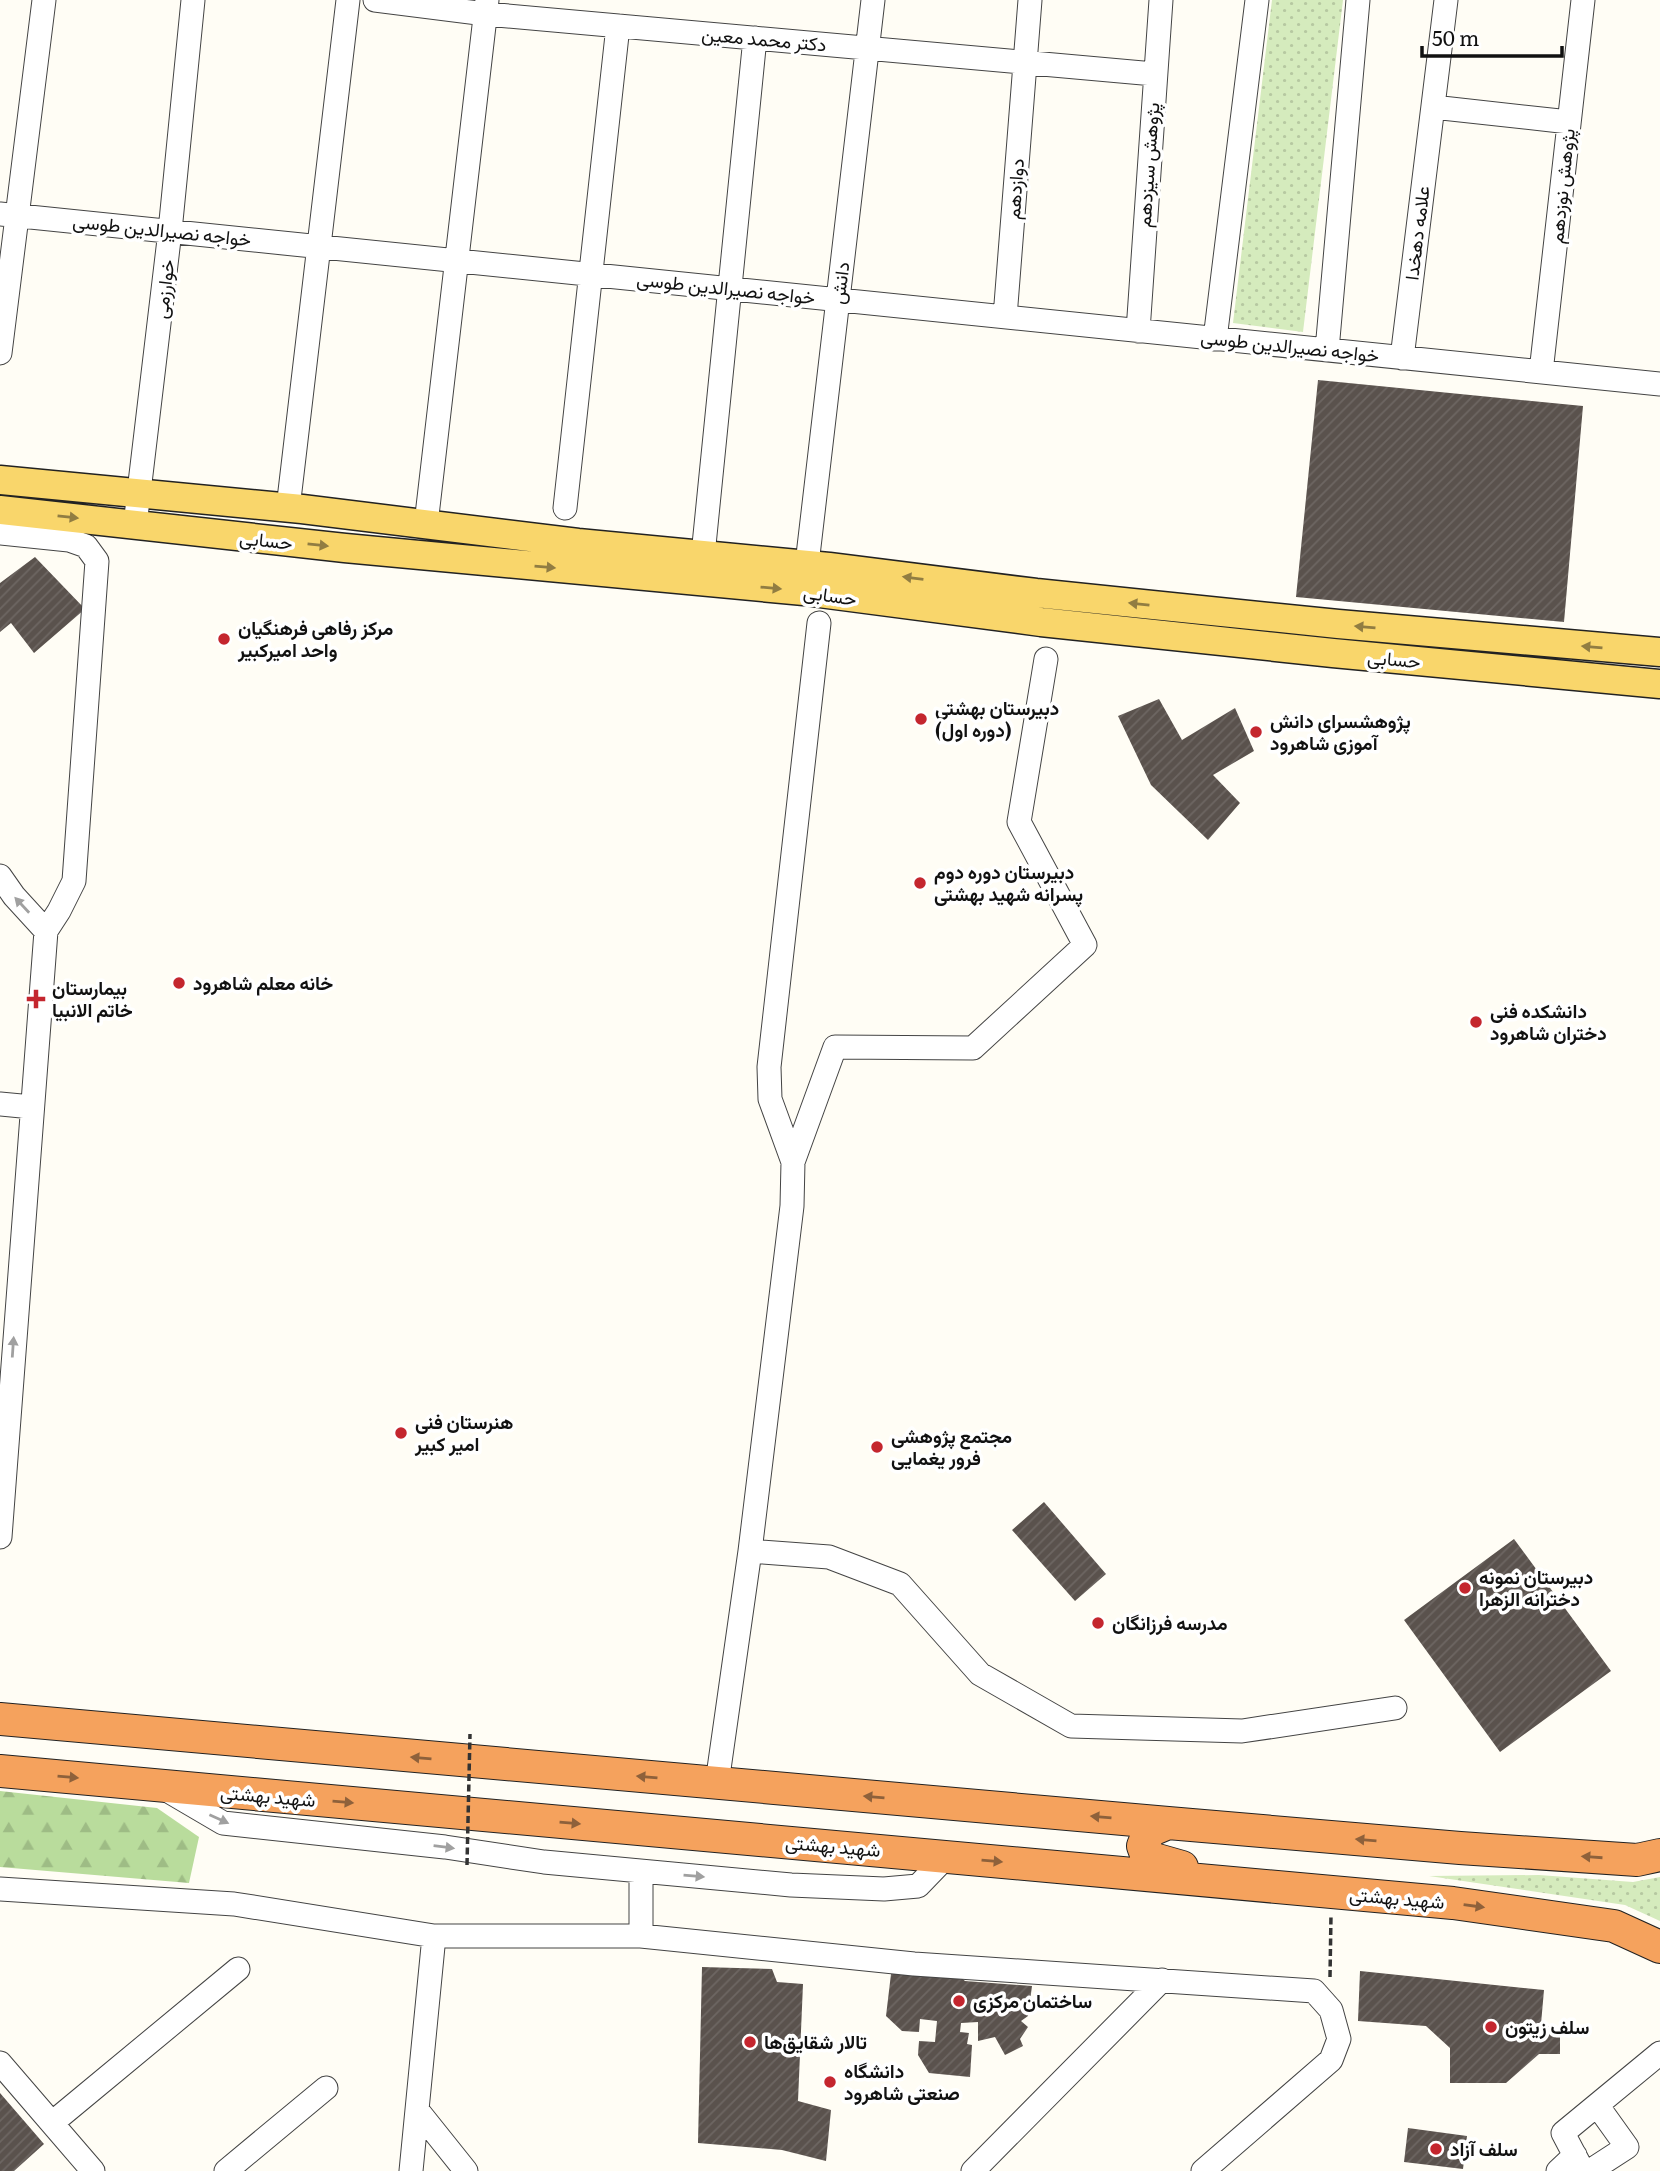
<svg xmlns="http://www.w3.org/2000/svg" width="1660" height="2171" font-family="Literata,Vazirmatn,serif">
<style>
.grass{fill:url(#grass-dots)}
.forest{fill:url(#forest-firs)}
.building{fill:url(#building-hatch)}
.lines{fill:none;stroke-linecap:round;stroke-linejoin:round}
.minor-casing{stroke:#444;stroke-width:25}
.major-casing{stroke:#222;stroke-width:31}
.highway-casing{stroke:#222;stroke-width:34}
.path{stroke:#333;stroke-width:3.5;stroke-dasharray:7 3.5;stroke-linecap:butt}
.minor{stroke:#fff;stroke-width:23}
.major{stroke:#f9d66b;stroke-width:28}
.highway{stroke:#f5a25d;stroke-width:32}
.path-bridge{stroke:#333;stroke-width:3.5;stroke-dasharray:7 3.5;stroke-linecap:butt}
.oneway{fill:#917d42}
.oneway2{fill:#a0a0a0}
.oneway3{fill:#8e613b}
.poi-dot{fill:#c4262e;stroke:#fff;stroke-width:2.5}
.labels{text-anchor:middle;stroke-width:7;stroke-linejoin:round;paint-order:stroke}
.street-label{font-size:19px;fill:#111;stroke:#fff}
.poi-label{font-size:19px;font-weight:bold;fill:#111;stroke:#fff;text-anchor:start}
</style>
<defs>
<pattern id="grass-dots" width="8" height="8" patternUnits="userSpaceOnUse" patternTransform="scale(1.75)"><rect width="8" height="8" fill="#d5ebbd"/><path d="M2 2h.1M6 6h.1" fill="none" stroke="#b6c8a1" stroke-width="1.8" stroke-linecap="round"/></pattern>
<pattern id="forest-firs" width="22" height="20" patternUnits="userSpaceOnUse" patternTransform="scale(1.75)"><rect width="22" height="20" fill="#b9dc9c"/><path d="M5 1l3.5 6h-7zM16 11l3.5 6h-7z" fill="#9ebc85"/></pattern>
<pattern id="building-hatch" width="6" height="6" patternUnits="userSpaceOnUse" patternTransform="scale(1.75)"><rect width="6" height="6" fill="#5a524d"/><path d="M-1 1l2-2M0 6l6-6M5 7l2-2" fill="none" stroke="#6d6662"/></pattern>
</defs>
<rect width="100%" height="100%" fill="#fffdf5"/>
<path class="grass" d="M1272,0h71l-40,332 -70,-9z
M1539,1875l94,7 27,-5v44l-35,-16 -196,-29z"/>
<path class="forest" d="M0,1791l157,17 42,29 -10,46 -189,-16z"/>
<path class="building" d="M1318,380l265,26 -19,216 -268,-25z
M35,557l50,52 -51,44 -23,-30 -11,9v-49z
M1159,699l23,41 53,-32 19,43 -41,24 27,28 -32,37 -57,-55 -33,-69z
M1044,1502l62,72 -31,27 -63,-71z
M1514,1539l97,132 -111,81 -96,-132z
M702,1967l70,2 5,13 26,2 -5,117 33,9 -5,51 -44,-11 -84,-7z
M908,1970l23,7 17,1 5,-8 12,11 67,5 -4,30 -7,5 7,6 -8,12 3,7 -18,9 -10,-18 -17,4v-19l-17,1 -1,9 9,1 -2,11 5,1 -2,32 -41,-4 -11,-18 1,-14 16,1 2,-21 -17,-2 -1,13 -17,-1 -16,-15 5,-42z
M1360,1971l184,19 -3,34 19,5v25h-21l-33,29h-56v-35l-24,-22 -68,-5z
M0,2093l44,51 -30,27h-14z
M1408,2128l59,8 -4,33 -59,-7z"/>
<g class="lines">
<defs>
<path id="minor" d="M375,0l111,14 668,60
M1433,107l136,15
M0,214l1660,170
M1005,317l25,-317
M1138,331l23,-331
M1215,339l42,-339
M1327,350l31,-350
M0,353l44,-353
M1402,358l44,-358
M1541,372l42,-372
M288,508l60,-508
M565,508l53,-482
M426,524l61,-524
M135,525l35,-294 23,-231
M0,533l69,7 17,6 11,15 -23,320 -15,30 -13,20 -46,606
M703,555l52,-517
M805,581l68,-581
M0,876l14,20 32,35
M0,1104l32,3
M793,1162l42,-115 138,1 112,-103 -66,-123 27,-163
M750,1551l79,6 71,27 80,90 91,52 171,5 153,-23
M717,1783l33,-232 42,-345 1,-44 -23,-63 -1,-32 50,-444
M165,1789l58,34 222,24 99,15 247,23 93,4 34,-3 28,-29
M641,1871v65
M0,1889l234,15 200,32
M0,2063l93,108
M418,2111l48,60
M52,2123l186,-154
M226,2171l100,-83
M411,2171l23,-235h207l273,28 400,27 17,19 8,29 -8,21 -128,111
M973,2171l189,-191
M1558,2171l17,-16
M1583,2171l-20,-38 97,-80
M1590,2171l37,-24 -30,-42"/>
<path id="major" d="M0,480l302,29 276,34 251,24 207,26 302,31 322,28
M0,510l345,38 459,43 237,31 292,31 327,31"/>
<path id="highway" d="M0,1719l1168,104 292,25 177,12 23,-5
M0,1771l1453,132 161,23 46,21
M1168,1823l-19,8 -6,15 4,11 35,10"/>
</defs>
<use href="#minor" class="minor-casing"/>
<use href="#major" class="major-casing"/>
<use href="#highway" class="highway-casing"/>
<path class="path" d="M1330,1977l1,-62"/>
<use href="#minor" class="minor"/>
<use href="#major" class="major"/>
<use href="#highway" class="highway"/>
<path class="path-bridge" d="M467,1865l3,-131"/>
</g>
<defs><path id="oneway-solid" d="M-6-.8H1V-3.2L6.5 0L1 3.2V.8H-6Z" transform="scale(1.75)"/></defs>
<g class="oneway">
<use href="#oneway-solid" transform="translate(68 517) rotate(6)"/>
<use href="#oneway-solid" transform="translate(318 545) rotate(6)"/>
<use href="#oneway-solid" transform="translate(545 567) rotate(5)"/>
<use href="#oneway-solid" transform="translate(913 578) rotate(-173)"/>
<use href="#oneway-solid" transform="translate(771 588) rotate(5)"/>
<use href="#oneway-solid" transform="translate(1139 604) rotate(-174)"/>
<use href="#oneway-solid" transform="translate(1365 627) rotate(-175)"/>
<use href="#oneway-solid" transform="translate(1592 647) rotate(-175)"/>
</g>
<g class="oneway2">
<use href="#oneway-solid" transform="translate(22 905) rotate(-133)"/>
<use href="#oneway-solid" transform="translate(13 1347) rotate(-86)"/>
<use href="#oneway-solid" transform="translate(219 1819) rotate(24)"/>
<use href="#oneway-solid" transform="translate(444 1847) rotate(7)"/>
<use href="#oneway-solid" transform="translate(694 1876) rotate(5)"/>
</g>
<g class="oneway3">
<use href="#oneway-solid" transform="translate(421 1758) rotate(-175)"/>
<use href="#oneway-solid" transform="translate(68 1777) rotate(5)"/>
<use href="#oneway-solid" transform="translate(647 1777) rotate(-175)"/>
<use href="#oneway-solid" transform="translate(874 1797) rotate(-175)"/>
<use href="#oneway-solid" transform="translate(343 1802) rotate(5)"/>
<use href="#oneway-solid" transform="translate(1101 1817) rotate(-175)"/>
<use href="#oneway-solid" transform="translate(570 1823) rotate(5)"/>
<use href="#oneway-solid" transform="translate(1366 1840) rotate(-175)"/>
<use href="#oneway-solid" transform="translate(1592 1857) rotate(-176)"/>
<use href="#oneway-solid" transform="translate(992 1861) rotate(5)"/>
<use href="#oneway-solid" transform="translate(1474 1906) rotate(8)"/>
</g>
<g class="poi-dot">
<circle cx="224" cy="639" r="7"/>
<circle cx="921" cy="719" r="7"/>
<circle cx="1256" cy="732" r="7"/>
<circle cx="920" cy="883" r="7"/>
<circle cx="179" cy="983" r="7"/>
<path d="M32.5 988.5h7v7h7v7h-7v7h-7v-7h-7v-7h7z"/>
<circle cx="1476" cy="1022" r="7"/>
<circle cx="401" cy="1433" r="7"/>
<circle cx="877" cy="1447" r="7"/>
<circle cx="1465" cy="1588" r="7"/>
<circle cx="1098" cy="1623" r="7"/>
<circle cx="959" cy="2001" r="7"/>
<circle cx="1491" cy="2027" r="7"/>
<circle cx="750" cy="2042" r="7"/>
<circle cx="830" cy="2082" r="7"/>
<circle cx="1436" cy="2149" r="7"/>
</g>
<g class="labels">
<g class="street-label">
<text transform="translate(764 39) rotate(5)" y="7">دکتر محمد معین</text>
<text transform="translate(1148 165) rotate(-86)" y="7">پژوهش سیزدهم</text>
<text transform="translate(1562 186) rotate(-84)" y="7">پژوهش نوزدهم</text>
<text transform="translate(1015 189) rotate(-86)" y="7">دوازدهم</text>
<text transform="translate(162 230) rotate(6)" y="7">خواجه نصیرالدین طوسی</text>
<text transform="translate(1417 233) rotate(-83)" y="7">علامه دهخدا</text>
<text transform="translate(840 283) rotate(-83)" y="7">دانش</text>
<text transform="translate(726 288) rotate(6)" y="7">خواجه نصیرالدین طوسی</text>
<text transform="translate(164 289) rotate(-83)" y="7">خوارزمی</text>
<text transform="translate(1290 346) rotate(6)" y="7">خواجه نصیرالدین طوسی</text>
<text transform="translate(266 540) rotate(6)" y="7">حسابی</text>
<text transform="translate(830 595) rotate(8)" y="7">حسابی</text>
<text transform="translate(1394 659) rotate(5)" y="7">حسابی</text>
<text transform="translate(268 1796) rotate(5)" y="7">شهید بهشتی</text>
<text transform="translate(833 1846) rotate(5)" y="7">شهید بهشتی</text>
<text transform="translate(1397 1898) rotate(5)" y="7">شهید بهشتی</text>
</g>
<g class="poi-label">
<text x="238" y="635">مرکز رفاهی فرهنگیان<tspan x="238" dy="22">واحد امیرکبیر</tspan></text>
<text x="935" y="715">دبیرستان بهشتی<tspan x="935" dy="22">(دوره اول)</tspan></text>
<text x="1270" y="728">پژوهشسرای دانش<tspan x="1270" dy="22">آموزی شاهرود</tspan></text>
<text x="934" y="879">دبیرستان دوره دوم<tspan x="934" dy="22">پسرانه شهید بهشتی</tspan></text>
<text x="193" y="990">خانه معلم شاهرود</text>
<text x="52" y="995">بیمارستان<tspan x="52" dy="22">خاتم الانبیا</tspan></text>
<text x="1490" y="1018">دانشکده فنی<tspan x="1490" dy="22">دختران شاهرود</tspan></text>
<text x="415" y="1429">هنرستان فنی<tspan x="415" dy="22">امیر کبیر</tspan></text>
<text x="891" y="1443">مجتمع پژوهشی<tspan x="891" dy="22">فرور یغمایی</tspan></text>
<text x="1479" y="1584">دبیرستان نمونه<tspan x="1479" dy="22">دخترانه الزهرا</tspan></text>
<text x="1112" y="1630">مدرسه فرزانگان</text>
<text x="973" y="2008">ساختمان مرکزی</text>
<text x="1505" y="2034">سلف زیتون</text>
<text x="764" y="2049">تالار شقایق‌‌ها</text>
<text x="844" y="2078">دانشگاه<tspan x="844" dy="22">صنعتی شاهرود</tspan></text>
<text x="1450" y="2156">سلف آزاد</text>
</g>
</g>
<path d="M1422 46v10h140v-10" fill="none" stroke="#111111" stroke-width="3.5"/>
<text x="1432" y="46" font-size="21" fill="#111111" stroke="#ffffff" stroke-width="5" paint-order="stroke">50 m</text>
</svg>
